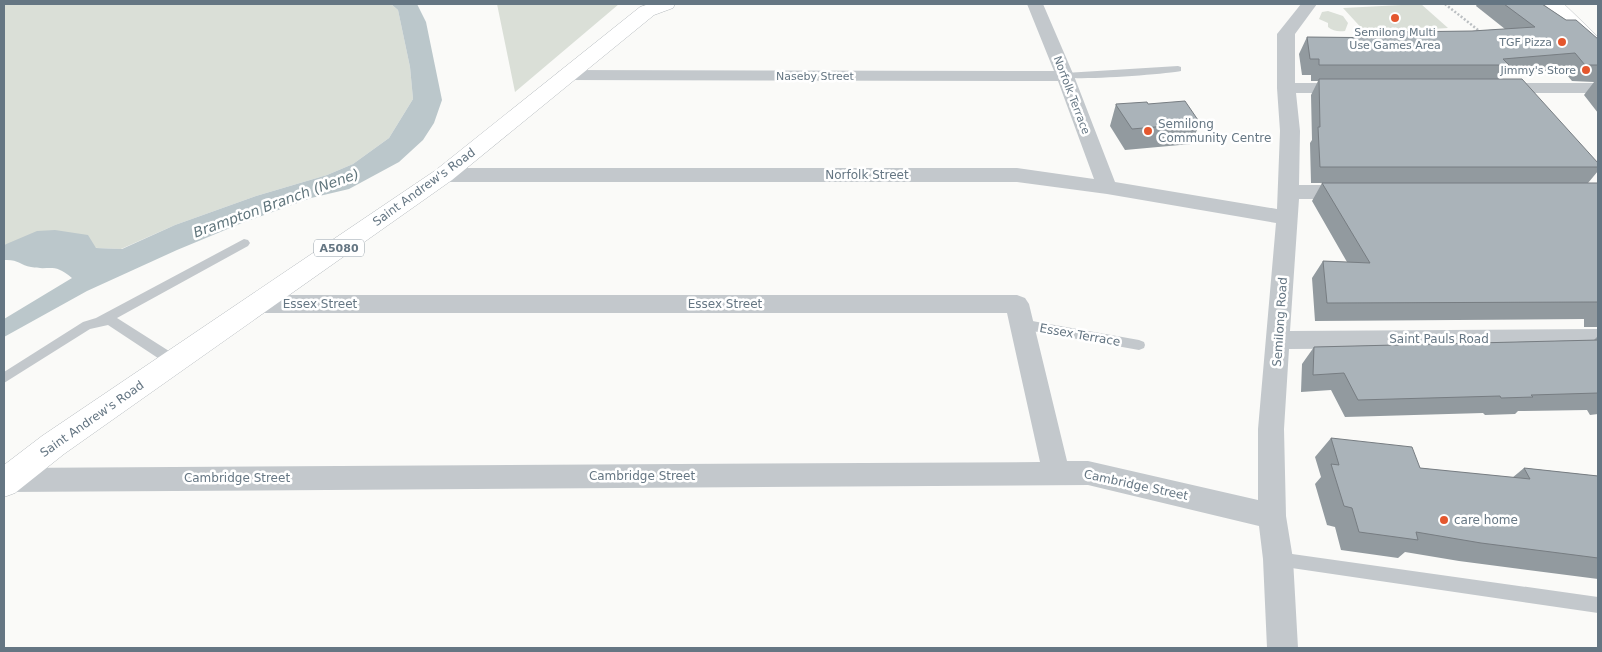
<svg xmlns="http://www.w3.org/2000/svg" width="1602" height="652" font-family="'DejaVu Sans',sans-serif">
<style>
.green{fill:#dadfd7}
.water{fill:#bbc7cb}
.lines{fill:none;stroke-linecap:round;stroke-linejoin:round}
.primary-casing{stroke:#b5babe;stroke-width:1}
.trunk-casing{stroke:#b4b9bd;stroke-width:1}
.path{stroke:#bbbfc2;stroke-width:2.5;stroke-dasharray:2 2;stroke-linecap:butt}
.service{fill:#c3c8cc;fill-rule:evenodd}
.minor{fill:#c3c8cc;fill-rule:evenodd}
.primary{fill:#fff;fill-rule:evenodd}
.trunk{fill:#fff;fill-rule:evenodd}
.wall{fill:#929a9f}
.building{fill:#aab3b9;stroke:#777d82}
.poi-dot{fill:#e4572e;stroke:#fff;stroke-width:2}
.labels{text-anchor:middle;stroke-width:5;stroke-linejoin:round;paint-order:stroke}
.far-poi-label{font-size:11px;fill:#657683;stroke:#fff;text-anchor:end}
.far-street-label{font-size:11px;fill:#657683;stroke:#fff}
.shield{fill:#fff;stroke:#939fa8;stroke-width:1}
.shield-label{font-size:11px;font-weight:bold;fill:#657683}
.poi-label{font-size:12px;fill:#657683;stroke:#fff;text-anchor:start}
.street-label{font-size:12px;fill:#657683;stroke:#fff}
.water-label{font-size:14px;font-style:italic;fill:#60757c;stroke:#fff}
</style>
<rect width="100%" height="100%" fill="#fafaf8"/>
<path class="green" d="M4,4h387l7,6 12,57 3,32 -24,39 -36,26 -26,11 -71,21 -81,29 -54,24 -112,-5 -5,1z
M497,4h122l-104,88z
M1421,4l27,24 -82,5 -23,-25z
M1328,11l15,5 5,7 -3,8c-7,1 -12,0 -17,-4v-4l-9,-4 3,-7z"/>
<path class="water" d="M391,4h26l9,18 16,78 -8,23 -11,17 -24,22 -50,27 -38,9 -69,25 -65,27 -90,41 -83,46v-18l68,-41c-19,-16 -21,-7 -41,-11 -11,-2 -13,-8 -27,-7v-15l33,-14 18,-1 33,5 8,13 26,1 53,-24 81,-29 71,-21 26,-11 36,-26 24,-39 -3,-32 -12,-57z"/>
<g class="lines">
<defs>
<path id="primary" d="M649,4h26l-2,4 -19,7 -202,165 -388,274 -49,39 -11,4v-32l38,-29 394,-266 204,-163z"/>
<path id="trunk" d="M1544,4h20l34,33v17l-7,-2z"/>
</defs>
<use href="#primary" class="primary-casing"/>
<use href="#trunk" class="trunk-casing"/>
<path class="path" d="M1445,4l37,29"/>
<path class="service" d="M1178,66l3,1v4c-14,3 -113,11 -121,5l5,-3z
M244,239l4,1 2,3 -2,3 -131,72 63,40 1,4 -1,4h-10l-62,-41 -18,4 -86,54v-11l79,-50 13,-4z
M1021,319l118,21 5,2 1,3 -1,3 -5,2 -118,-21 -4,-2 -2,-3 2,-3z
M1278,552l320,45v16l-320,-47 -5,-2 -3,-5 3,-5z"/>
<path class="minor" d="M1027,4h16l31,72 41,106 162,27 3,-78 -3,-43v-54l24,-30h16l-22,30v49h52l6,1 3,4 -3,4 -6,1h-51l4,38 -1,54h50l7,2 3,5 -3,5 -7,2h-50l-9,132 308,-2v18l-309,2 -5,80 2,87 7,43 5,89h-31l-4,-89 -4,-33 -171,-41 -1080,7 -4,-2v-20l4,-2 1032,-6 -33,-149h-747l-8,-3 -4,-6 4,-6 8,-3h757l8,3 4,6 38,157h21l170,39v-71l18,-206 -169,-29 -90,-12h-573l-7,-2 -3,-5 3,-5 7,-2h573l77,11 -36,-98 -493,-1 -6,-1 -3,-4 3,-4 6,-1 489,1z
M1498,83h100v10h-100l-6,-1 -3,-4 3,-4z"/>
<use href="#primary" class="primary"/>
<use href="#trunk" class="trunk"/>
</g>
<path class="wall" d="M1477,4h65l24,16 32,19v74l-14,-18 10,-13 -22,-1 -9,-11 -61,4 -3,5 99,84v8l-10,12h10v144h-14v-8l-269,2 -3,-43 11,-17 24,1 -35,-61 10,-18h-11l-1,-40 2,-3 -1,-45 7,-14h-7v-6h-9l-3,-21 8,-17 86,1 3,-6 76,-1 33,-2 -29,-23z
M1116,104h32l52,19 -9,21 -66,6 -15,-24z
M1598,336v78l-8,1 -3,-5 -69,1 -3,3 -30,1 -2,-2 -138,4 -14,-27 -30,2 1,-28 12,-17 280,-7z
M1331,438l89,30 92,10 12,-10 74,8v103l-139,-18 -54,-9 -7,6 -57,-8 -6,-23 -8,-2 -12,-41 6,-7 -6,-20z"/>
<path class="building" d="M1504,4h38l24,16h10l22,19v26h-13l-10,-12 -72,6 6,6h-190v-6h-9l-3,-22 94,1 -5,-6 76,-1 63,-4z
M1319,79h203l76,84v4h-278l-2,-40h2z
M1185,101l15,22 -68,6 -16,-24v-1l31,-2 1,2z
M1322,183h276v119l-271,1 -4,-42 47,2z
M1598,340v53l-67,2 2,2 -32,1 -1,-2 -142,4 -14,-27 -31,2 1,-28z
M1331,438l81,9 8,21 110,11 -6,-11 74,8v82l-117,-15 -65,-11 2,8 -59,-8 -7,-24 -8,-2 -13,-42 8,1z"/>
<g class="poi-dot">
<circle cx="1395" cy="18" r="5"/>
<circle cx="1562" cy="42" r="5"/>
<circle cx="1586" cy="70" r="5"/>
<circle cx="1148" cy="131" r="5"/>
<circle cx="1444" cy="520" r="5"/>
</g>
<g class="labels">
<g class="far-poi-label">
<text x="1395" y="36" text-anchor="middle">Semilong Multi<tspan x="1395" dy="13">Use Games Area</tspan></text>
<text x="1552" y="46">TGF Pizza</text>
<text x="1576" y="74">Jimmy's Store</text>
</g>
<g class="far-street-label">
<text x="815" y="80">Naseby Street</text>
<text transform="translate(1072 95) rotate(69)" y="4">Norfolk Terrace</text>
</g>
<rect class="shield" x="314" y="239.5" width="50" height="17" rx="4"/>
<g class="shield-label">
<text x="339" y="252">A5080</text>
</g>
<g class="poi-label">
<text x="1158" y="128">Semilong<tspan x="1158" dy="14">Community Centre</tspan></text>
<text x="1454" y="524">care home</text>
</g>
<g class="street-label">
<text x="867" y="179">Norfolk Street</text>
<text transform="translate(424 187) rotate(-36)" y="4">Saint Andrew's Road</text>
<text x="320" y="308">Essex Street</text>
<text x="725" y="308">Essex Street</text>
<text transform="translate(1280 322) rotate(-86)" y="4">Semilong Road</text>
<text transform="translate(1080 335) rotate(10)" y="4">Essex Terrace</text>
<text x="1439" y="343">Saint Pauls Road</text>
<text transform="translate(92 419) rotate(-35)" y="4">Saint Andrew's Road</text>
<text x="642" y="480">Cambridge Street</text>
<text x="237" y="482">Cambridge Street</text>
<text transform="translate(1136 485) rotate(12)" y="4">Cambridge Street</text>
</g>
<g class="water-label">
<text transform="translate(276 203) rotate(-20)" y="5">Brampton Branch (Nene)</text>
</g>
</g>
<rect width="1602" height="652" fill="none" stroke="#657683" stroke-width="10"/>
</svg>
